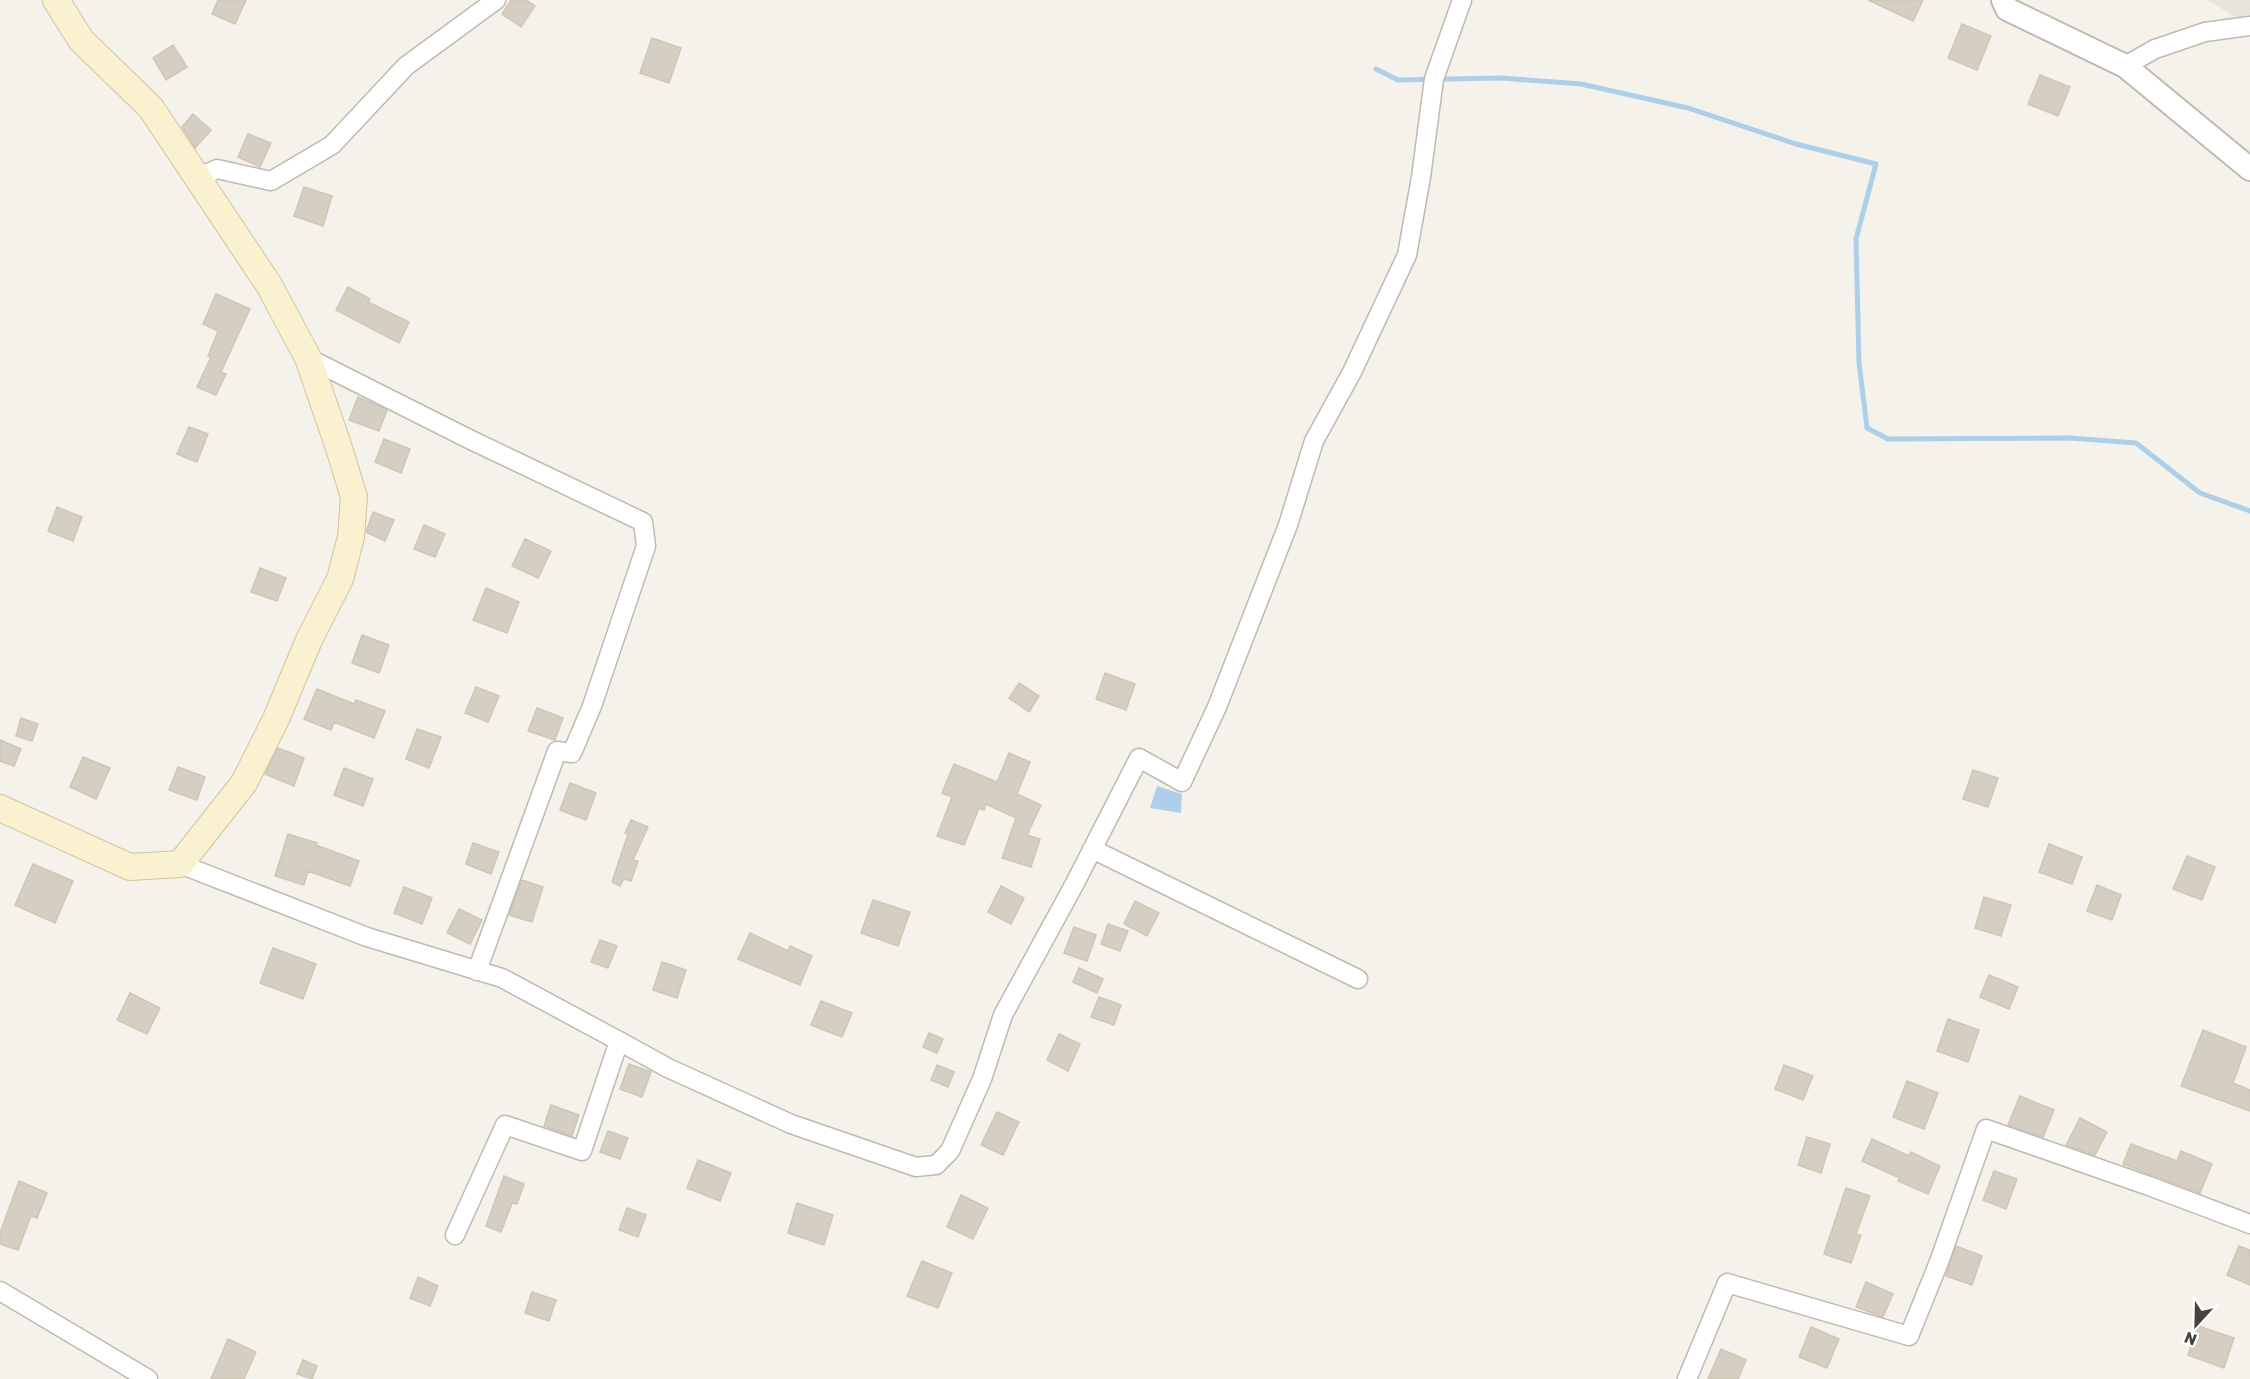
<svg xmlns="http://www.w3.org/2000/svg" width="2250" height="1379" font-family="Rubik,sans-serif">
<style>
.residential{fill:#e8e4da}
.water{fill:#aecfea}
.lines{fill:none;stroke-linecap:round;stroke-linejoin:round}
.stream{stroke:#aecfea;stroke-width:5}
.building{fill:#d5cec2;stroke:#cfc6b6;stroke-width:1.5}
.minor-casing{stroke:#bfbaaf;stroke-width:21}
.tertiary-casing{stroke:#bfbaaf;stroke-width:26}
.secondary-casing{stroke:#cfc59f;stroke-width:28}
.minor{stroke:#fff;stroke-width:18}
.tertiary{stroke:#fff;stroke-width:22}
.secondary{stroke:#faf1d0;stroke-width:26}
</style>
<rect width="100%" height="100%" fill="#f4f2eb"/>
<path class="residential" d="M2207,0h43v26z"/>
<path class="water" d="M1157,786l25,8 -1,19 -31,-5z"/>
<g class="lines">
<path class="stream" d="M1376,69l22,11 103,-2 80,6 107,24 108,36 80,20 -20,75 3,124 8,65 21,11 182,-1 66,5 64,50 50,18"/>
</g>
<path class="building" d="M218,0h28l-11,24 -23,-10z
M511,0h15l9,6 -14,21 -19,-13z
M1868,0h55l-10,21z
M1962,24l29,12 -14,34 -29,-12z
M652,38l29,10 -12,35 -29,-10z
M173,45l14,22 -21,13 -13,-22z
M2040,75l30,12 -12,29 -30,-12z
M193,114l18,16 -16,18 -13,-21z
M248,134l23,9 -11,24 -22,-10z
M304,187l28,9 -9,30 -29,-10z
M348,287l22,12 -2,3 41,20 -10,21 -63,-33z
M216,294l34,15 -29,63 5,2 -10,21 -19,-8 14,-30 -3,-1 10,-25 -15,-7z
M358,397l29,13 -8,21 -30,-11z
M189,427l19,7 -11,28 -20,-8z
M384,439l26,10 -9,24 -26,-11z
M57,507l25,10 -9,24 -25,-10z
M373,512l21,8 -9,21 -19,-9z
M424,525l21,9 -10,23 -21,-8z
M525,539l26,12 -13,27 -26,-12z
M260,568l26,10 -9,23 -26,-9z
M486,588l33,14 -12,31 -34,-13z
M362,635l27,10 -10,28 -27,-10z
M1105,673l30,11 -9,26 -30,-11z
M1019,683l20,13 -10,16 -20,-14z
M476,687l23,9 -11,26 -23,-9z
M317,689l37,15 2,-4 29,11 -11,27 -40,-16 -3,8 -27,-11z
M537,708l26,10 -8,22 -27,-9z
M21,718l17,6 -6,17 -16,-5z
M417,729l24,8 -12,31 -23,-9z
M0,740l21,9 -7,17 -14,-5z
M278,748l26,10 -10,28 -29,-12z
M1009,753l21,9 -13,32 24,11 -14,30 13,4 -9,28 -29,-9 14,-40 -30,-14 -2,6 -5,-2 -15,37 -27,-9 15,-39 -10,-4 12,-29 43,18z
M83,757l27,11 -14,31 -26,-12z
M178,767l27,10 -8,23 -28,-10z
M344,768l29,11 -10,27 -29,-11z
M1973,770l25,8 -10,29 -25,-8z
M570,783l26,10 -10,27 -26,-10z
M631,820l17,7 -15,33 5,1 -7,20 -7,-2 -4,7 -8,-4 16,-48 -3,-1z
M288,834l29,9 -1,2 43,16 -9,25 -42,-15 -4,14 -29,-9z
M473,843l26,9 -8,22 -25,-10z
M2049,844l33,13 -10,27 -33,-12z
M2187,856l28,11 -13,33 -29,-11z
M33,864l40,17 -18,42 -40,-18z
M522,880l21,7 -11,35 -23,-7z
M2097,885l24,10 -9,25 -25,-9z
M1001,886l23,12 -13,26 -23,-12z
M404,887l28,11 -10,26 -28,-11z
M1984,897l27,8 -10,31 -26,-8z
M873,900l37,12 -12,34 -37,-13z
M1135,901l24,12 -12,23 -23,-12z
M459,909l23,11 -12,24 -23,-11z
M1108,924l20,7 -8,20 -19,-7z
M1074,927l22,8 -9,26 -23,-8z
M750,933l38,18 2,-5 22,10 -12,29 -62,-26z
M600,940l17,6 -9,22 -17,-6z
M273,948l43,16 -13,35 -43,-16z
M662,962l24,8 -9,28 -24,-8z
M1079,968l24,11 -6,14 -24,-11z
M1989,975l29,12 -9,22 -29,-12z
M130,993l30,15 -13,26 -30,-14z
M1099,997l22,8 -7,20 -23,-8z
M821,1001l31,12 -10,24 -31,-12z
M1948,1019l31,11 -11,32 -31,-11z
M2203,1030l43,17 -13,36 17,7v21l-69,-25z
M929,1033l14,6 -6,14 -14,-6z
M1059,1034l21,10 -12,27 -21,-11z
M629,1064l22,8 -9,25 -22,-8z
M937,1065l17,7 -6,15 -17,-7z
M1784,1065l29,11 -10,24 -28,-11z
M1907,1081l31,12 -14,36 -31,-12z
M2020,1096l34,14 -11,27 -35,-12z
M551,1105l28,10 -7,21 -28,-10z
M997,1112l22,10 -16,33 -22,-10z
M2080,1118l27,14 -12,23 -29,-10z
M608,1131l20,7 -8,21 -20,-7z
M1807,1137l23,7 -9,29 -23,-8z
M1872,1139l37,17 2,-4 29,14 -12,28 -30,-13 2,-3 -38,-17z
M2131,1144l46,17 4,-10 31,13 -12,29 -77,-29z
M698,1160l33,13 -11,28 -33,-13z
M1994,1171l23,8 -11,30 -23,-9z
M504,1176l20,8 -7,20 -5,-1 -11,29 -15,-6z
M19,1181l28,12 -10,25 -6,-2 -13,34 -18,-6v-11z
M1846,1188l24,8 -14,38 5,1 -10,28 -27,-9z
M961,1195l27,13 -15,31 -26,-12z
M797,1203l36,12 -9,30 -36,-12z
M627,1208l19,7 -8,22 -19,-7z
M1956,1246l26,10 -10,29 -26,-9z
M2239,1246l11,4v35l-23,-10z
M922,1261l30,12 -14,35 -31,-12z
M418,1277l20,9 -8,20 -20,-8z
M1866,1282l27,12 -10,23 -27,-10z
M532,1292l24,8 -7,21 -24,-8z
M2198,1326l36,12 -10,30 -36,-13z
M1811,1327l28,12 -12,29 -28,-11z
M228,1339l28,13 -12,27h-33z
M1721,1349l25,11 -8,19h-30z
M303,1360l14,6 -5,13 -15,-5z"/>
<g class="lines">
<defs>
<path id="minor" d="M2125,66l30,-17 50,-17 45,-6
M199,177l18,-8 54,12 61,-36 74,-79 90,-66
M308,358l163,82 172,82 3,24 -54,160 -20,47 -15,-2 -80,220
M1092,849l266,130
M180,864l187,73 135,41 117,63 -37,110 -77,-26 -50,110
M619,1041l49,27 123,56 125,43 20,-2 14,-14 32,-72 21,-64 71,-130 65,-127 43,24 35,-75 71,-182 26,-84 38,-69 55,-117 14,-78 13,-98 28,-79
M0,1291l148,88
M1687,1379l40,-96 182,53 30,-74 47,-133 163,57 101,38"/>
<path id="tertiary" d="M2003,0l4,9 118,57 125,103"/>
<path id="secondary" d="M0,808l130,59 50,-3 64,-81 32,-64 33,-79 31,-61 11,-42 3,-40 -16,-52 -30,-87 -39,-73 -118,-177 -70,-68 -25,-40"/>
</defs>
<use href="#minor" class="minor-casing"/>
<use href="#tertiary" class="tertiary-casing"/>
<use href="#secondary" class="secondary-casing"/>
<use href="#minor" class="minor"/>
<use href="#tertiary" class="tertiary"/>
<use href="#secondary" class="secondary"/>
</g>
<g transform="translate(2196 1325) rotate(202)" stroke="#ffffff" stroke-width="4.5" paint-order="stroke">
<path d="M0-4.5L10 22L0 15L-10 22Z" fill="#48433a"/>
<text y="-9" font-size="16" font-weight="bold" text-anchor="middle" fill="#48433a">N</text>
</g>
</svg>
